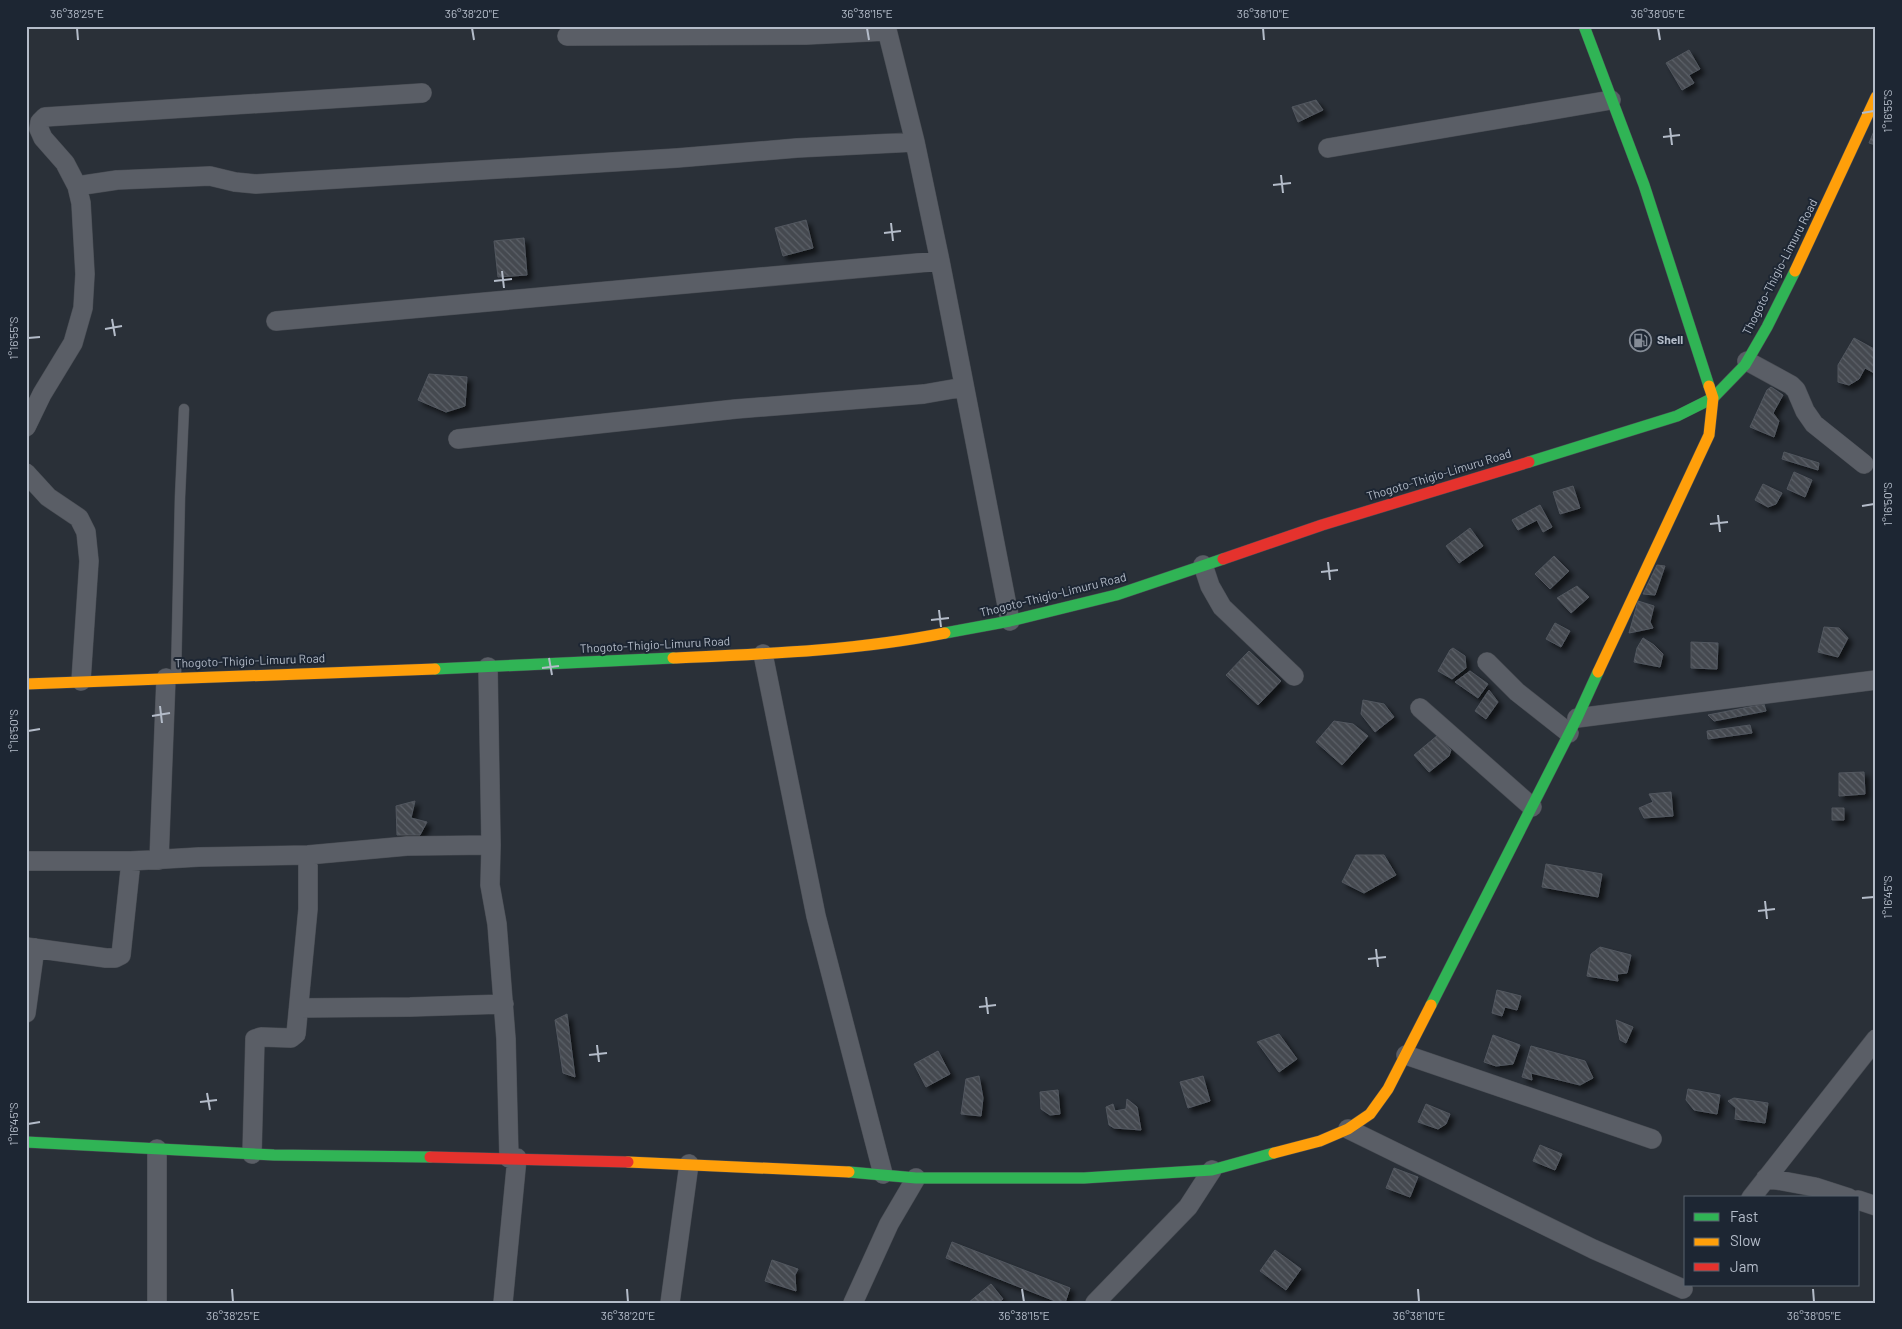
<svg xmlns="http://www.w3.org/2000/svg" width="1902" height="1329" font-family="Barlow,sans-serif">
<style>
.building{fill:url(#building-back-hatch);stroke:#52575f;filter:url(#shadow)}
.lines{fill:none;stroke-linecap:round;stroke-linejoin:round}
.lane-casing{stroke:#484c53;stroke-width:11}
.street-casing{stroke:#484c53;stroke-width:20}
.fast-casing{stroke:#484c53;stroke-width:12}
.slow-casing{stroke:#484c53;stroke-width:12}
.jam-casing{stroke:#484c53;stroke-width:12}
.lane{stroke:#5a5e66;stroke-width:10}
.street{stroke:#5a5e66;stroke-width:19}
.fast{stroke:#30b455;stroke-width:11}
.slow{stroke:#ff9f0a;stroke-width:11}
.jam{stroke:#e5322d;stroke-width:11}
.ticks{fill:none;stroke:#b4bcc9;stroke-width:2}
.labels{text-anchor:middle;stroke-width:4;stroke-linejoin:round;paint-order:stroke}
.street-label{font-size:12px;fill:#b4bcc9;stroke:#1d2633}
.poi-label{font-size:12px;font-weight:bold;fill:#b4bcc9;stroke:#1d2633;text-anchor:start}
.neatline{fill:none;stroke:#b4bcc9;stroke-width:2}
.ticks-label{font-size:12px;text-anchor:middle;fill:#b4bcc9}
</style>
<defs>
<pattern id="building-back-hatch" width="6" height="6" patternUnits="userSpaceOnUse" patternTransform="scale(1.25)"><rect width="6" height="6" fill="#444950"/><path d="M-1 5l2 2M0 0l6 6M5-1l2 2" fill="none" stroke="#5d6168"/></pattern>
<filter id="shadow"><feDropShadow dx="4.5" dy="4.5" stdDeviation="2.5" flood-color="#0009"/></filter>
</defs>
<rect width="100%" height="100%" fill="#2a3038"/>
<path class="building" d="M1689,50l11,19 -11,6 5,8 -12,7 -16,-27z
M1316,100l7,10 -25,12 -6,-15z
M1874,131l2,1v13l-7,-2z
M806,220l7,28 -30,8 -8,-28z
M524,238l3,37 -29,2 -4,-36z
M1854,338l22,12v24l-11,-6 -6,11 -10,6 -11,-3v-17z
M429,374l38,3 -2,29 -19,6 -28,-12z
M1771,387l12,8 -10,18 6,8 -5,16 -24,-10 17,-37z
M1784,452l35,11 -1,7 -36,-11z
M1794,472l18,8 -7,17 -18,-8z
M1763,484l19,9 -6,11 -8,3 -13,-7z
M1573,486l7,22 -20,6 -7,-22z
M1540,505l12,22 -9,5 -6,-12 -19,10 -6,-10z
M1470,528l13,18 -24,17 -13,-17z
M1554,556l15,15 -19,18 -15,-15z
M1657,565l8,1 -10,29 -12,-1z
M1577,586l12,11 -18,16 -14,-15z
M1638,601l16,5 -4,16 3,6 -24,5z
M1555,623l15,8 -9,16 -15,-8z
M1824,627l15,1 9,10 -10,19 -20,-5z
M1643,638l11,7 9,9 -3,13 -26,-5 3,-14z
M1691,642l27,1 -1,26 -26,-1z
M1453,648l12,8 1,12 -14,11 -14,-8 12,-21z
M1249,651l32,30 -23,24 -32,-30z
M1470,671l18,13 -10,14 -23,-16z
M1489,690l9,12 -12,17 -11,-8z
M1363,700l21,4 10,13 -19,15 -14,-18z
M1764,704l2,7 -52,10 -6,-6z
M1334,721l19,3 15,12 -26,29 -26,-23z
M1750,725l2,8 -44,6 -1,-8z
M1438,735l13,15 -2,6 -20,16 -15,-17z
M1864,772l1,22 -26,2v-23z
M1671,792l2,24 -29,2 -5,-10 14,-6 -4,-8z
M415,801l-4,17 16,4 -7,13h-23l-1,-29z
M1832,808h12v12h-12z
M1356,855h28l12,20 -32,18 -22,-11z
M1546,864l56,10 -4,23 -56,-10z
M1600,947l31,8 -4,18 -10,1 1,7 -31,-5 4,-22z
M1497,990l24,6 -4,14 -12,-3 -3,9 -10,-3z
M567,1014l8,63 -12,-4 -8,-53z
M1616,1020l17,7 -7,16 -6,-3z
M1279,1034l18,25 -18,13 -22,-30z
M1493,1035l27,10 -7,19 -17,2 -12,-4z
M1531,1046l54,15 8,17 -13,7 -49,-12 1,7 -10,-3z
M938,1051l12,23 -24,13 -12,-23z
M979,1076l4,22 -2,18 -20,-2 5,-35z
M1203,1076l7,25 -22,7 -8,-26z
M1688,1089l32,6 -3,19 -23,-4 -8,-10z
M1058,1090l2,24 -10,1 -9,-6 -1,-17z
M1734,1098l34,5 -3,20 -30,-4 1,-11 -8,-7z
M1127,1099l10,8 4,23 -27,-2 -5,-3 -3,-18 7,-3 2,7 11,-2z
M1426,1104l24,10 -4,10 -8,5 -20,-7z
M1540,1145l22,9 -7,16 -22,-9z
M1394,1168l24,9 -8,20 -24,-9z
M952,1242l118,46 -5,15h-5l-114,-45z
M1275,1250l26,19 -15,21 -26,-19z
M772,1260l26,9 -3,6 1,16 -31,-10z
M991,1284l12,15 -5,4h-30z"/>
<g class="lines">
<defs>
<path id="lane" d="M176,676l4,-179 4,-88"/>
<path id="street" d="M886,26l29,116 25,119 70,360
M567,36l239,-1 81,-4
M1328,148l283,-48
M77,186l40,-6 93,-4 25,6 21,2 421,-26 120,-10 118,-6
M276,321l664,-60
M1747,361l44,24 5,5 9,21 9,13 50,40
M26,427l16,-33 31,-51 10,-35 2,-34 -4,-71 -4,-17 -12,-23 -22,-25 -4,-9 1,-7 5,-5 377,-24
M458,439l278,-30 188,-15 40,-7
M26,473l22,24 31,21 7,14 3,29 -8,120
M1203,565l7,21 12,21 72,69
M763,654l53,262 67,258
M1487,662l30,30 52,41
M1420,708l112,99
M1577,718l299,-38
M491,845l-1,40 7,39 9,115 3,119
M159,860l7,-182
M26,861h105l68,-4 109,-2 99,-9 84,-1 -3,-178
M26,947l80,11h9l6,-3 10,-94
M299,1008l111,-1 94,-3
M26,1013l9,-65
M1406,1055l246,84
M1348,1129l245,120 90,40
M157,1149v154
M252,1154l3,-115 6,-2 30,1 5,-4 12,-125v-54
M1766,1178l49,9 34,11
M1751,1198l125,-159
M1858,1200l18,6
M503,1303l14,-145
M670,1303l19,-139
M853,1303l36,-79 27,-46
M1095,1303l93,-96 24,-37"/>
<path id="fast" d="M1584,26l60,159 65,201
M1529,462l148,-46 36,-18 32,-33 22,-38 28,-56
M945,633l65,-12 106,-26 107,-36
M435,669l238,-11
M1431,1005l146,-287 21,-46
M26,1142l248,13 156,2
M849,1172l67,6h168l128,-8 62,-17"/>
<path id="slow" d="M1795,271l81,-174
M673,658c90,-4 182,-7 272,-25
M1598,672l111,-237 4,-37 -4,-12
M26,684l409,-15
M1274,1153l46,-12 28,-12 22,-15 18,-25 43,-84
M628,1162l221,10"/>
<path id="jam" d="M1223,559l99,-34 207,-63
M430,1157l198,5"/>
</defs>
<use href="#lane" class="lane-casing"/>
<use href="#street" class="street-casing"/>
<use href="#fast" class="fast-casing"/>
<use href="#slow" class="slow-casing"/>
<use href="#jam" class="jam-casing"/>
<use href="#lane" class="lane"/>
<use href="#street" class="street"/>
<use href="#fast" class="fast"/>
<use href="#slow" class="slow"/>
<use href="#jam" class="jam"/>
</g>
<path class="ticks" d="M77,28l1,12M472,28l2,12M867,28l2,12M1263,28l1,12M1658,28l2,12M1862,113l12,-2M1670,128l2,17M1663,137l17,-2M1281,175l2,18M1273,185l18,-2M891,223l2,18M884,233l17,-2M502,271l2,17M494,281l18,-2M112,319l3,17M105,329l17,-3M28,338l12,-1M1862,506l12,-2M1718,515l2,17M1710,524l18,-2M1328,562l2,18M1321,572l17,-2M939,610l2,17M931,620l18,-2M549,658l3,17M542,668l17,-2M160,706l2,17M152,716l18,-3M28,731l12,-2M1862,898l12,-1M1765,901l2,18M1758,911l17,-2M1376,949l2,18M1368,959l18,-2M986,997l2,17M979,1007l17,-2M597,1045l2,17M589,1055l18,-2M207,1093l3,17M200,1102l17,-2M28,1124l12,-2M232,1289l1,13M627,1289l1,13M1022,1289l2,13M1418,1289l1,13M1813,1289l1,13"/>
<defs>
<symbol id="fuel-ring" viewBox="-11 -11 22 22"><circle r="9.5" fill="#1d2633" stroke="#848b96" stroke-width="1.5"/><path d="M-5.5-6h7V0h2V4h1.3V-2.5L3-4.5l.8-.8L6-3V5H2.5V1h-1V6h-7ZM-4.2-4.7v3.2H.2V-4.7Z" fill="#848b96"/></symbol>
</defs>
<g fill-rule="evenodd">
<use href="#fuel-ring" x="1628" y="328" width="25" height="25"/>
</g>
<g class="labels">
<g class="street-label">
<text transform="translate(1780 267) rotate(-63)" y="4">Thogoto-Thigio-Limuru Road</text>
<text transform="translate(1439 475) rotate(-17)" y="4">Thogoto-Thigio-Limuru Road</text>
<text transform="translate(1053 595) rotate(-14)" y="4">Thogoto-Thigio-Limuru Road</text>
<text transform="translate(655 645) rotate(-3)" y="4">Thogoto-Thigio-Limuru Road</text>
<text transform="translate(250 661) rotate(-2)" y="4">Thogoto-Thigio-Limuru Road</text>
</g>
<g class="poi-label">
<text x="1657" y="344">Shell</text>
</g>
</g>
<rect width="1902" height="1329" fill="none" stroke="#1d2633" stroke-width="55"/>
<rect x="1684" y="1196" width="175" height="90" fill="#1d2633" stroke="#59626f"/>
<rect x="1694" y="1213" width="25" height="8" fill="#30b455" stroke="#59626f"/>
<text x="1730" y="1222" font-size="15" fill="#b4bcc9">Fast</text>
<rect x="1694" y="1238" width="25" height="8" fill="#ff9f0a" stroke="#59626f"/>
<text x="1730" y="1246" font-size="15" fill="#b4bcc9">Slow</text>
<rect x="1694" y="1263" width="25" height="8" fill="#e5322d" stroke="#59626f"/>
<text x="1730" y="1272" font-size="15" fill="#b4bcc9">Jam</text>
<rect x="28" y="28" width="1846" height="1274" class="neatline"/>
<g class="ticks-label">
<text x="77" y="18">36°38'25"E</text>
<text x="472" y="18">36°38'20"E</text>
<text x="867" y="18">36°38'15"E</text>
<text x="1263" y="18">36°38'10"E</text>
<text x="1658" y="18">36°38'05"E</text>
<text transform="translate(1888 111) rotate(-90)" y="4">1°16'55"S</text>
<text transform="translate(14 338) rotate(-90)" y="4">1°16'55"S</text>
<text transform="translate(1888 504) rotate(-90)" y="4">1°16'50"S</text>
<text transform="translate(14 731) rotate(-90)" y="4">1°16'50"S</text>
<text transform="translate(1888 897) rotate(-90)" y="4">1°16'45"S</text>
<text transform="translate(14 1124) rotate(-90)" y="4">1°16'45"S</text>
<text x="233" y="1320">36°38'25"E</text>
<text x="628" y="1320">36°38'20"E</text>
<text x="1024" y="1320">36°38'15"E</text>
<text x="1419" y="1320">36°38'10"E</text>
<text x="1814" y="1320">36°38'05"E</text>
</g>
</svg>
